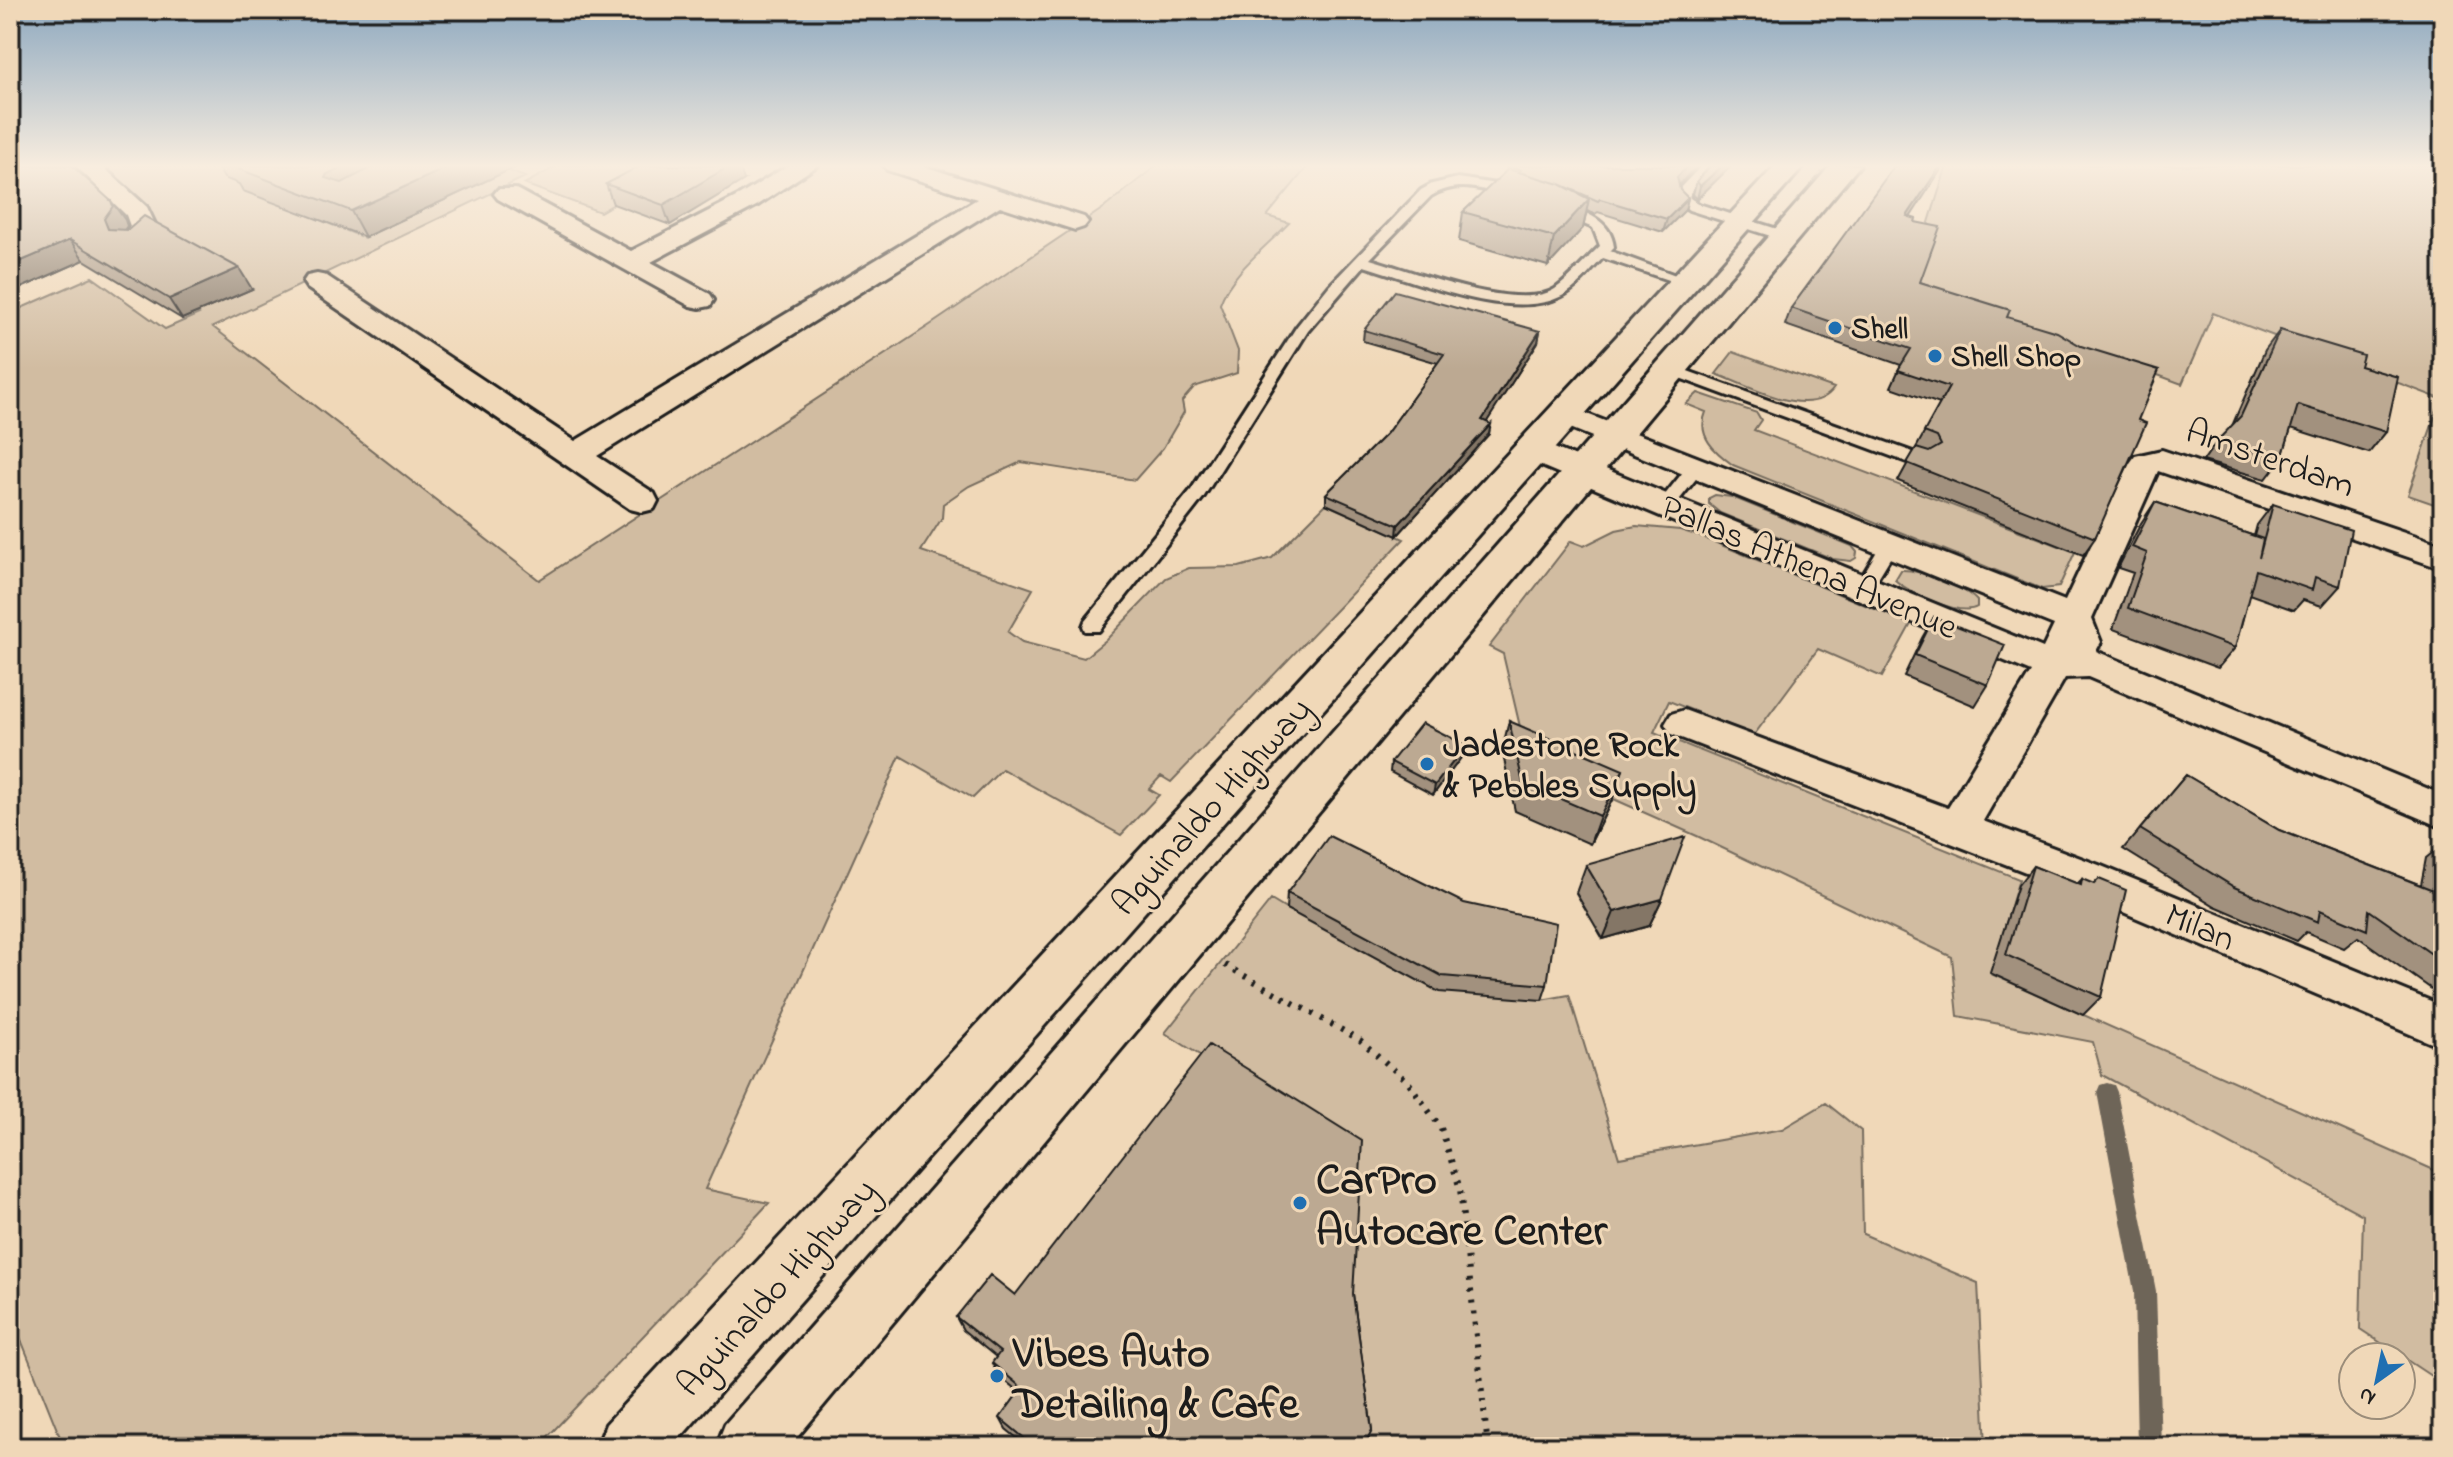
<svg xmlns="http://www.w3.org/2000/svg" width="2453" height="1457" font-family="'Indie Flower',sans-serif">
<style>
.green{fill:#d1bca1;stroke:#766c5e;stroke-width:2}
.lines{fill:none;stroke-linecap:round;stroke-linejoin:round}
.stream{fill:#6e6559;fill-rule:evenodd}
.service-casing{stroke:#1c1c1c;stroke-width:6}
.minor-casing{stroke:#1c1c1c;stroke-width:6}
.trunk-casing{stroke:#1c1c1c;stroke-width:6}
.path{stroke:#1c1c1c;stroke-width:6;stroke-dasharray:3 8;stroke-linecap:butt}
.service{fill:#f0d8b8;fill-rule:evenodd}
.minor{fill:#f0d8b8;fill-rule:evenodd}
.trunk{fill:#f0d8b8;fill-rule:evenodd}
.wall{fill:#a2917e;stroke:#1c1c1c;stroke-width:2}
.shaded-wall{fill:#847666;stroke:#1c1c1c;stroke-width:2}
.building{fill:#bca992;stroke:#1c1c1c;stroke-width:2}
.poi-dot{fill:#1f6fb2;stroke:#f0d8b8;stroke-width:3}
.labels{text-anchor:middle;stroke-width:6;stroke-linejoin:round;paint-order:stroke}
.far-poi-label{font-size:30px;font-weight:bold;fill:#1c1c1c;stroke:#f0d8b8;text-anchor:start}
.street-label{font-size:36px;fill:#1c1c1c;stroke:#f0d8b8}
.poi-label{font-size:36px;font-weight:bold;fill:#1c1c1c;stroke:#f0d8b8;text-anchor:start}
.near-poi-label{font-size:44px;font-weight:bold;fill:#1c1c1c;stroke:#f0d8b8;text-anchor:start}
</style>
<rect width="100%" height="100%" fill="#f0d8b8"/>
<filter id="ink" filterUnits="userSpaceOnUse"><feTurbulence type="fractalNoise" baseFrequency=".0125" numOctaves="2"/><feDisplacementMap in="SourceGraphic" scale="16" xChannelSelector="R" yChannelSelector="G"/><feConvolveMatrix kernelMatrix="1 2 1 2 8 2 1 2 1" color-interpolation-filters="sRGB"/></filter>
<g filter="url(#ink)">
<path class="green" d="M104,165h149l-7,25 118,48 143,-68 18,7 -312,150 326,253 391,-255 175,-118 52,-42h152l-42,51 22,7c-23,24 -58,50 -69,81l18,47 -1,22 -43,14 -12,14 2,11 -21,36 -28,32 -114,-18 -52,24 -26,18 -1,14 -21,33 112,38 -25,43 14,10 62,16 22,-18 60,-62 23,-10 50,-1 33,-9 54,-54 78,35 -233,243 -10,-6 -12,13 10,6 -38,40 -119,-66 -29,29 -73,-42 -195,433 64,14 -231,244h-474l-54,-135v-999l82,-36 73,52 34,-15 -13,-11 -35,-90z
M559,165h123l-82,47 -76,-28z
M1947,165h496v342l-35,-12 33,-96 -228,-86 -31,71 -171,-63 -95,-30 10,-59z
M1733,352l101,36c-23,34 -87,-3 -118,-14z
M1698,393l59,20 4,7 -7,10 321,122 -16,35 -17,2 -309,-124c-18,-13 -37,-29 -27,-53l-20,-8z
M1715,495l17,2 120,49 5,6 -1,6 -5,3 -18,-2 -113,-46 -11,-9v-6z
M1636,526l44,4 22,7 209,87 -29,53 -64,-28 -64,86 -85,-34 -15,31 365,147 -28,95 452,200v210l-83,-55 3,-114 -261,-140 -9,-33 -135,-26 -6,-59 -255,-121 -169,-75 -25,-107 -14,-7 82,-106 13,5 32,-16z
M1901,570c18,-1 64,17 76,31v6c-17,10 -68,-14 -82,-27z
M1271,900l15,9 255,91 28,-5 50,163 163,-29 44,-26 35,28 2,103 115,49 8,164h-617l-19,-140 -141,-246 -44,-28z"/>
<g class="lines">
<path class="stream" d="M2107,1083l7,2 3,7 39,199 5,156h-24l-3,-156 -37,-199 3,-7z"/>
<defs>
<path id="service" d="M1702,165h13l-25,28v5l9,6 91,29v6h-10l-91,-29 -10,-8 -3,-10z
M1458,178l38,6 25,10 -7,4c-29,-8 -55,-19 -83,-2l-61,63c43,12 148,54 185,30 16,-11 31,-30 45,-43l-7,-18 -38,-16v-6l5,-1c24,6 51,14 54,42l-4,4 82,30 -7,4 -5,-1 -77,-26c-12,12 -26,31 -41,38 -51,26 -144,-14 -198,-30l-56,65 -105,167 -104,133h-14l-2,-5 2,-5 106,-131 106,-164 32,-40 92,-96 11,-6z
M1671,365l256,92 2,4 -8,5 -6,-1 -249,-92v-6z
M1697,461l8,5 -2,4 -31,39h-12l-3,-4 3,-4 31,-39z
M1889,539l9,6 -28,46h-12l-3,-4 3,-4 25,-42z"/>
<path id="minor" d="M75,165h26l46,42 9,19 -14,21h-18l-4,-6 10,-15 -4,-11z
M789,165h29l-60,40 -107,57 59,32 4,6 -4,6 -10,2 -10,-2 -192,-107 -4,-5 4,-5h18l115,62 109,-56z
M884,165h36l164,52 4,5 -4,5 -9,3 -75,-24 -403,250 57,37 4,8 -4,8 -12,3 -12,-3 -323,-221 -4,-6 4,-6 10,-2 10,2 248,165 402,-242 -90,-29z
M1564,405l501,196 65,-138 5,-7 27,-6 281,95v24l-285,-98 -66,148 9,23 -5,9 347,144v33l-355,-151 -23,1 -82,143 116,44 344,141v42l-374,-159 -398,-155 -6,-10 6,-10 13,-4 264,98 83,-136 -511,-215 -5,-7 5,-7 11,-3 11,3 501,205 11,-23 -501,-204 -4,-7 4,-7z"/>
<path id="trunk" d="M1776,165h29l-1133,1282h-75l9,-23z
M1831,165h29l-1071,1282h-73l9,-23z"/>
</defs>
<use href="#service" class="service-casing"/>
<use href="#minor" class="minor-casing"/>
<use href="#trunk" class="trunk-casing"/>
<path class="path" d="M1225,965l135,75 49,43 32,45 19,61 28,258"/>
<use href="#service" class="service"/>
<use href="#minor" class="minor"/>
<use href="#trunk" class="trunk"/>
</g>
<path class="wall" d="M10,165l115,55 2,6 -3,4 128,59 -70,30 -98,-59 -74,33z
M216,165h304l-155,72 -122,-46 -4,-7 -15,-6z
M1501,165h197l-19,20 1,5 8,8 -3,12 -22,22 -65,-20 -3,2 -8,-3 -4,17 -35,38 -89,-25 4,-29 43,-41 1,-5z
M1711,165h21l-35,34 -4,-5 4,-13z
M744,180l-74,45 -57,-21 -7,-20z
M1910,217l5,5 5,60 87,35 131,103 -43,118 -12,17 -185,-74 42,-77 -49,-17 10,-22 -116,-40 6,-17z
M1364,330l176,1 -2,11 -52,80 3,12 -92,102 -71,-32v-10l61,-61 51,-70 -75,-22z
M2280,330l80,36 26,66 -17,21 -78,-25 -9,30 -16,21 -63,-18 15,-21 14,-14 33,-76z
M2155,502l99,34 3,-11 16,-21 67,82 -18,20 -19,-6 -9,10 -45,-16 -14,54 -17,20 -105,-39 20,-56 -15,-5 23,-45z
M1934,617l54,68 -13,21 -71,-30 18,-38z
M1509,721l104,77 -23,46 -75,-33 -13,-61z
M1466,745l-3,10 -30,40 -43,-23 1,-10z
M2186,775l93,55 142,55 5,-27 17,-14v149l-3,2 -82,-58 -14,11 -38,-16 -9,9 -82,-35 -92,-57z
M1586,865l76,34 -13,27 -46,13 -27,-46z
M2033,866l44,18 5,-5 19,118 -18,18 -93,-42 28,-88z
M1287,893l260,92 -5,15 -103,-8 -153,-83z
M1353,1294l19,136 -7,17h-337l-22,-18 -6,-11 19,-26 -21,-17 -6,-12 4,-6 -33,-27 -7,-13 59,-22z"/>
<path class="shaded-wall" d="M347,165h65l-71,35 -16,-22 2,-4z
M453,165h67l-155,72 -14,-26z
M731,165h8l5,15 -74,45 -7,-20z
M1689,165h9l-24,25 3,-13z
M1723,165h9l-35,34 3,-13z
M1941,165h3l-44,68 7,-17z
M1688,198l-3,12 -22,22 4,-13z
M1589,199l-6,29 -35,38 6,-29z
M111,201l14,19 2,6 -9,13 -10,-10 -4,-10z
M70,240l14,20 -74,33v-27z
M239,268l13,21 -70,30 -13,-20z
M1540,331l-2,11 -57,89 1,-11z
M1491,424l-2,10 -92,102 1,-11z
M1466,745l-3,10 -30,40 2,-10z
M1623,770l-10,28 -23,46 10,-28z
M1662,899l-13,27 -46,13 11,-27z"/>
<path class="building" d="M10,165h61l40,36 2,5 -9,13 4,10 20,1 16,-14 95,52 -70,31 -99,-59 -60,26z
M228,165h119l-20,9 -2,4 17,5 34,-18h77l-102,46z
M641,165h90l-68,40 -57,-21z
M1508,165h181l-12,12 3,13 8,8 -21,21 -67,-20 -2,2 -38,-17 -41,-12 2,-2 -14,-4z
M1711,165h12l-23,21 -3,-5z
M1895,165h46l-34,51 9,3 -1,3 25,5 -20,55 90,28 -3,7 50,15 24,14 78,24 -21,50 8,3 -51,115 -188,-75 9,-15 13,4 12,-7 -4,-8 -13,-5 25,-45 -51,-17 13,-21 -120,-41z
M1508,169l52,15 29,15 -35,38 -91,-25z
M1395,291l145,40 -58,89 9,4 -93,101 -72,-31 61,-61 57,-79 -80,-24z
M2280,330l83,25 -3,11 38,11 -12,55 -88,-27 -16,53 -64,-18 23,-24z
M2155,502l108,37 -4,19 14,-54 78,26 -11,56 -25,-9 -3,13 -56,-20 -21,78 -107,-40 19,-55 -15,-6z
M1934,617l71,28 -17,40 -73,-30z
M1509,721l114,49 -23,46 -77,-33z
M1422,723l44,22 -31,40 -44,-23z
M2186,775l93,55 162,63 2,-15v84l-74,-52 -2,20 -47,-20 -2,12 -84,-35 -94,-58z
M1329,836l135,67 92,20 -9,62 -105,-9 -155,-83z
M1685,837l-23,62 -48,13 -28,-47z
M2033,866l48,19 1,-6 12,5 5,-5 27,11 -25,107 -95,-42z
M1209,1045l153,96 -9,153 19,136 -9,17h-328l-35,-29 22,-30 -30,-25 8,-11 -44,-35 34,-42 25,20z"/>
</g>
<linearGradient id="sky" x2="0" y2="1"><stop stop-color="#8da8bf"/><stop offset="0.45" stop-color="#f8eddf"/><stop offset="1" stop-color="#f8eddf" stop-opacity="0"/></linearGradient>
<rect width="2453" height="369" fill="url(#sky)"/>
<g class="poi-dot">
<circle cx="1835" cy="328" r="8"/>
<circle cx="1935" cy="356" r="8"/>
<circle cx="1427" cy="764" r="8"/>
<circle cx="1300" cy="1203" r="8"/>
<circle cx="997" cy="1376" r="8"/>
</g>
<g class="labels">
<g class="far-poi-label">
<text x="1851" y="338">Shell</text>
<text x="1951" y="366">Shell Shop</text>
</g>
<g class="street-label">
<text transform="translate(2271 456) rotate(19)" y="13">Amsterdam</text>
<text transform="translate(1810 565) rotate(23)" y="13">Pallas Athena Avenue</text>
<text transform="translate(1210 805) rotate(-48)" y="13">Aguinaldo Highway</text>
<text transform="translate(2201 925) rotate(23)" y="13">Milan</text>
<text transform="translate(775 1286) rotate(-48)" y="13">Aguinaldo Highway</text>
</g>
<g class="poi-label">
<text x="1443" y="756">Jadestone Rock<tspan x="1443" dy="41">&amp; Pebbles Supply</tspan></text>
</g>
<g class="near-poi-label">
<text x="1316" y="1193">CarPro<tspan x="1316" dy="51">Autocare Center</tspan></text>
<text x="1013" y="1366">Vibes Auto<tspan x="1013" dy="51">Detailing &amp; Cafe</tspan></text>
</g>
</g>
<rect width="2453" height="1457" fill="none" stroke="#f0d8b8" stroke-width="40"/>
<rect x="20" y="20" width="2413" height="1417" fill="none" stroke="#1c1c1c" stroke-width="3" filter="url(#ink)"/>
<g transform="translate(2377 1381) rotate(213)"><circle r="38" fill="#f0d8b8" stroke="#9b8d7a" stroke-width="2"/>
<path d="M0-6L14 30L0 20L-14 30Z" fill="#1f6fb2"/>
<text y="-12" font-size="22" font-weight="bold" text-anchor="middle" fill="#1c1c1c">N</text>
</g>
</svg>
